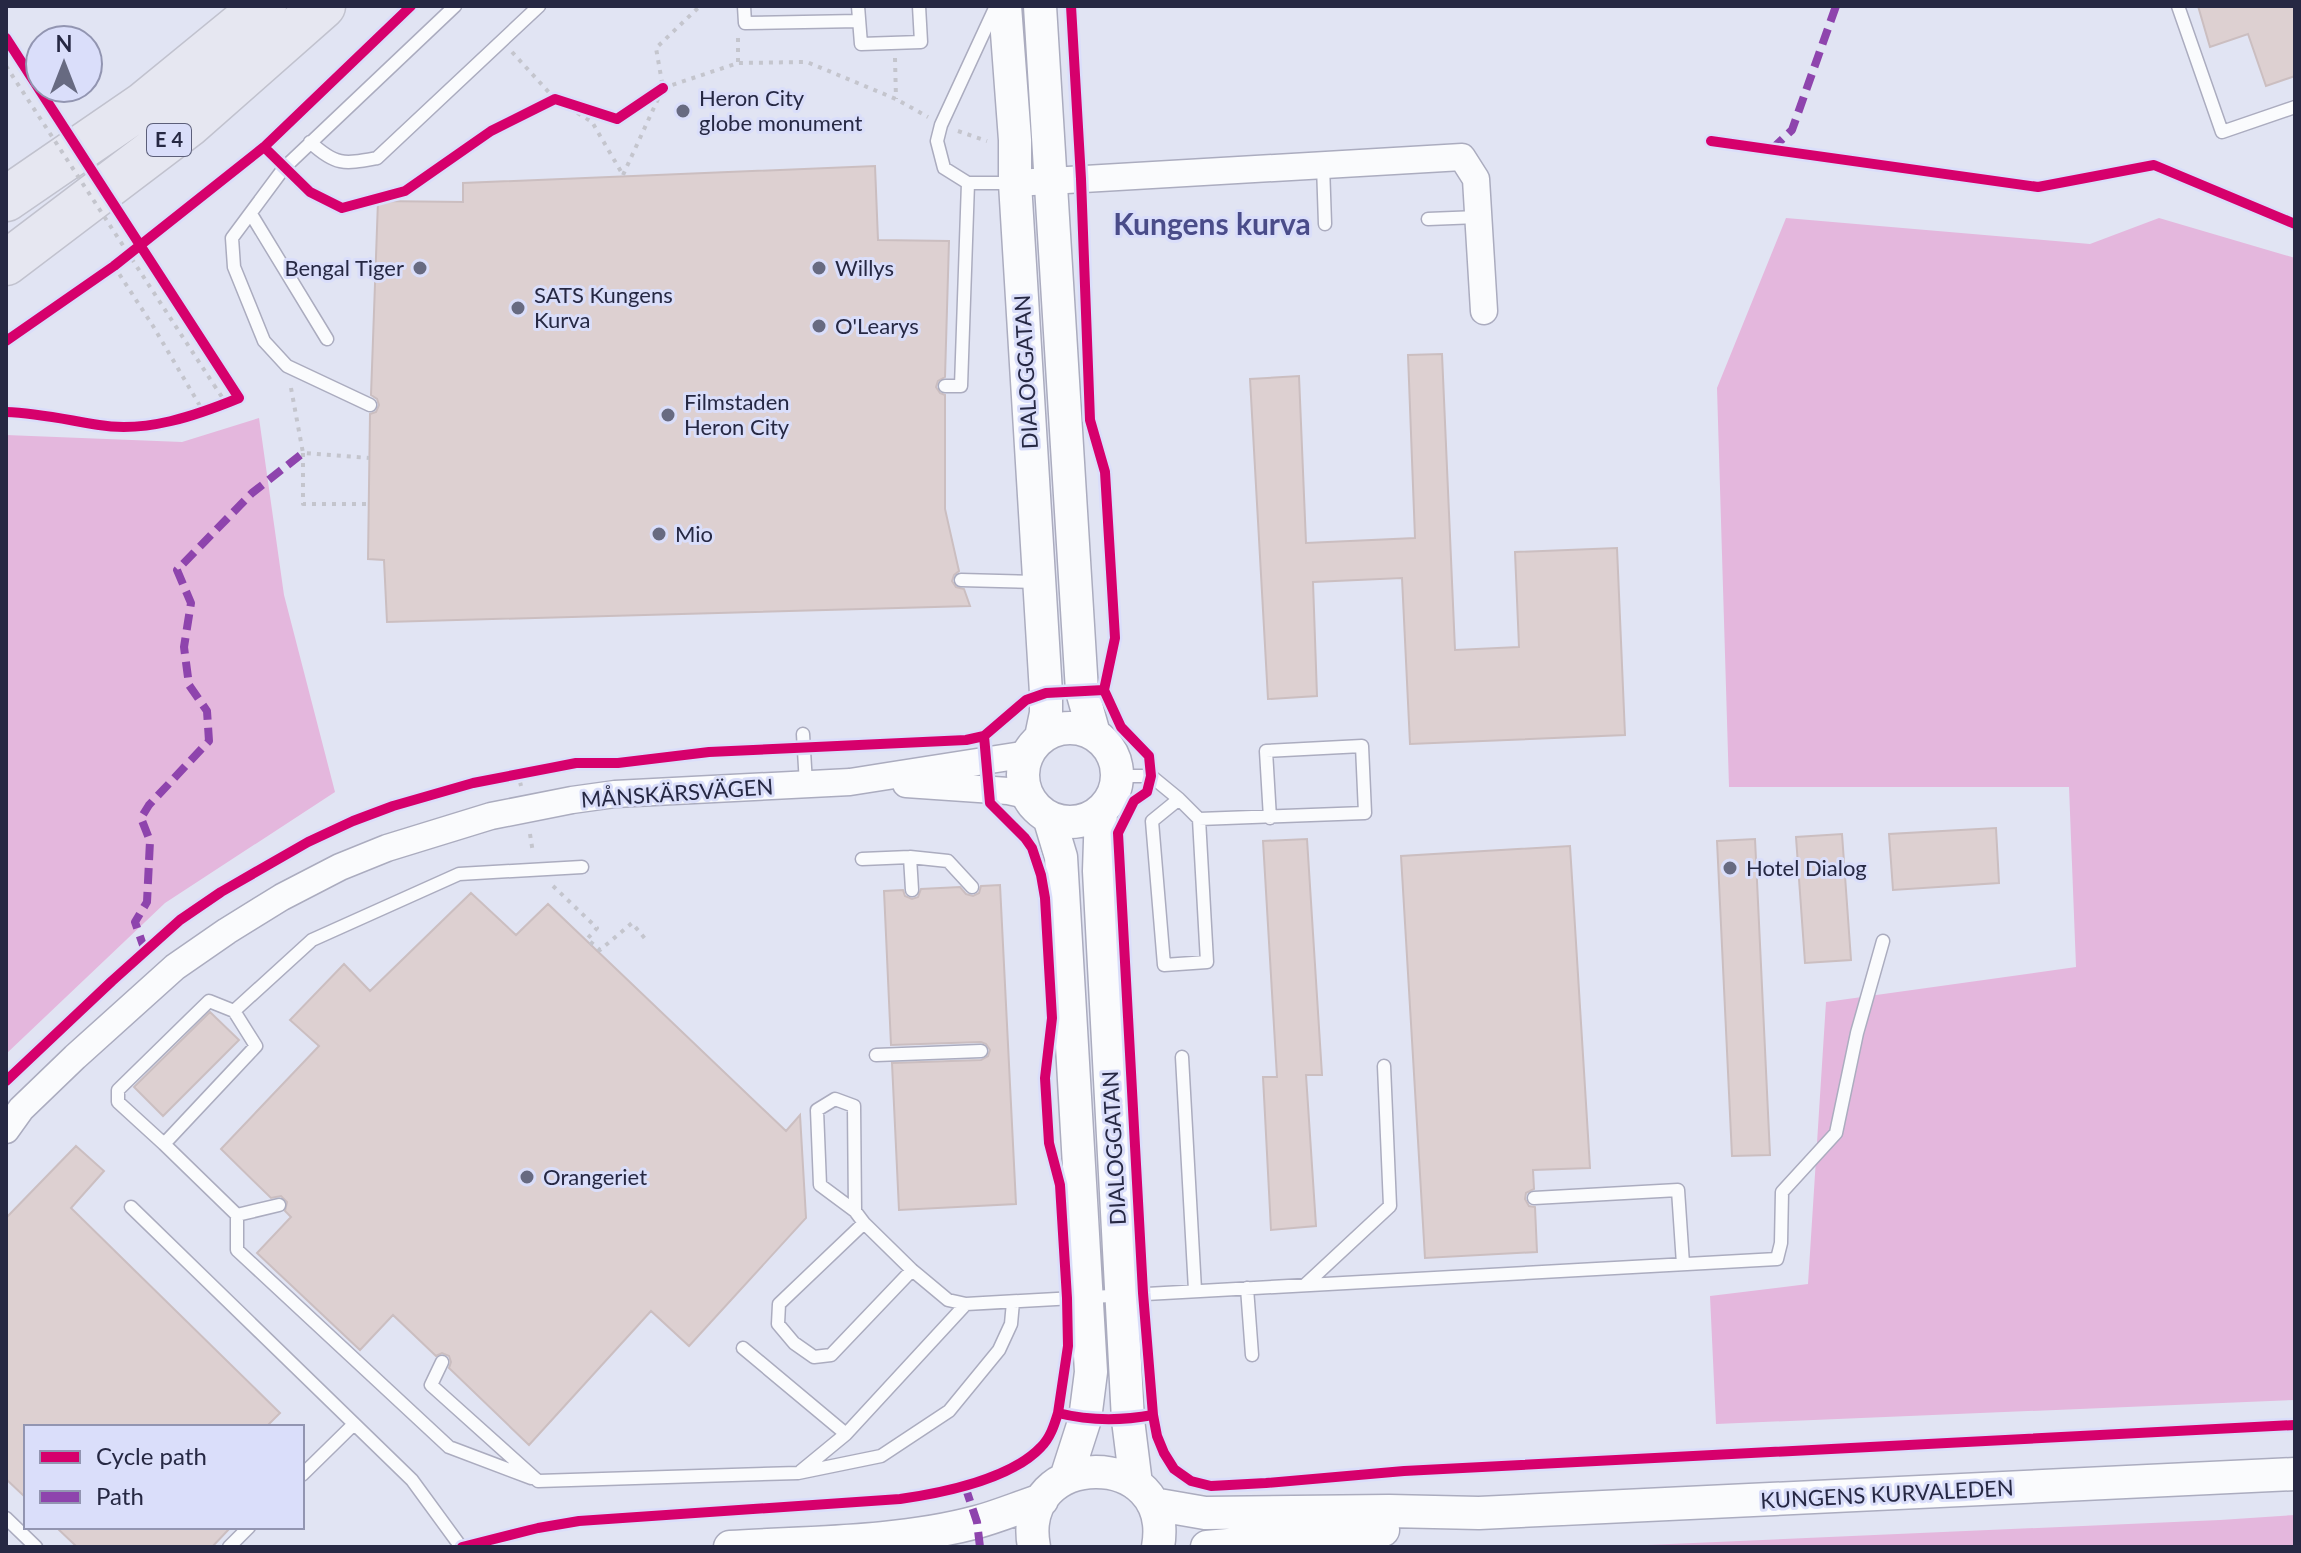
<svg xmlns="http://www.w3.org/2000/svg" width="2301" height="1553" font-family="Lato,sans-serif">
<style>
.forest{fill:#e4b7dd}
.building{fill:#ddd0d1;stroke:#cbbec0;stroke-width:2}
.lines{fill:none;stroke-linecap:round;stroke-linejoin:round}
.service-casing{stroke:#abacbf;stroke-width:15}
.minor-casing{stroke:#abacbf;stroke-width:29}
.tertiary-casing{stroke:#abacbf;stroke-width:35}
.motorway-casing{stroke:#c1c2ce;stroke-width:47}
.path{stroke:#c4c5cd;stroke-width:4;stroke-dasharray:4 6;stroke-linecap:butt}
.service{stroke:#fafbfd;stroke-width:12}
.minor{stroke:#fafbfd;stroke-width:26}
.tertiary{stroke:#fafbfd;stroke-width:32}
.motorway{stroke:#e6e7f1;stroke-width:44}
.path-bridge{stroke:#c4c5cd;stroke-width:4;stroke-dasharray:4 6;stroke-linecap:butt}
.quiet{stroke:#8e44ad;stroke-width:8;stroke-dasharray:16 8;stroke-linecap:butt}
.cycleway-casing{stroke:#dadefa;stroke-width:15}
.cycleway{stroke:#d6006c;stroke-width:10}
.poi-dot{fill:#676a81;stroke:#dadefa;stroke-width:3}
.labels{text-anchor:middle;stroke-width:6;stroke-linejoin:round;paint-order:stroke}
.shield{fill:#dadefa;stroke:#5c5f7a;stroke-width:2}
.shield-label{font-size:20px;font-weight:bold;fill:#262843}
.poi-label{font-size:22px;fill:#262843;stroke:#dadefa;text-anchor:start}
.street-label{font-size:22px;fill:#262843;stroke:#dadefa}
.district-label{font-size:30px;font-weight:bold;fill:#4a4c89;stroke:#dadefa}
</style>
<rect width="100%" height="100%" fill="#e1e4f3"/>
<path class="forest" d="M1786,218l304,26 69,-26 136,40v1142l-579,24 -6,-128 98,-12 18,-282 250,-35 -7,-180h-340l-12,-399z
M259,418l25,177 51,197 -170,111 -159,151v-619l176,7z
M2295,1515v32h-694l619,-27z"/>
<path class="building" d="M2198,6h97v70l-29,10 -18,-52 -38,13z
M875,166l3,74 71,1 -4,136 -7,4 -2,6 4,6 5,2v114l14,62 -5,4 -2,6 4,6 8,2 6,17 -583,16 -3,-62 -16,-1 2,-145 6,-2 3,-7 -2,-6 -6,-4 7,-194 85,1v-19z
M1442,354l13,296 64,-3 -4,-95 102,-4 8,187 -215,9 -8,-166 -89,4 4,114 -49,3 -18,-320 49,-3 7,167 109,-5 -7,-183z
M1996,828l3,55 -106,7 -4,-56z
M1842,834l9,126 -46,3 -9,-126z
M1307,839l15,236h-16l10,151 -45,4 -8,-153h14l-14,-236z
M1755,839l15,316 -38,1 -15,-315z
M1570,846l20,322 -57,2 1,19 -8,4 -1,6 4,7 6,1 2,45 -112,6 -24,-402z
M1000,885l16,319 -117,6 -7,-147 89,-3 7,-4 2,-6 -4,-6 -5,-2 -90,3 -7,-154 19,-1 2,6 7,3 6,-2 3,-8 39,-2 6,7 7,2 6,-3 2,-7z
M471,893l45,42 32,-31 238,227 14,-16 6,103 -117,128 -38,-35 -122,134 -80,-77 2,-6 -2,-6 -7,-3 -6,3 -43,-41 -33,35 -103,-97 34,-36 -6,-6 2,-9 -6,-6 -10,2 -50,-49 98,-103 -29,-26 54,-56 26,27z
M210,1012l29,28 -76,76 -29,-29z
M76,1146l28,25 -33,37 209,205 -14,14h-240v71l-20,-19v-261z
M56,1527h175l-19,20h-135z"/>
<g class="lines">
<defs>
<path id="service" d="M744,6l1,17 114,-2
M858,6l3,38 60,-2 -2,-36
M2178,6l44,126 73,-25
M310,142c26,24 34,22 67,16l162,-152
M1323,165l2,59
M968,183l-24,-15 -7,-27 4,-16 55,-119
M251,214l76,125
M1428,219l50,-2
M945,386h16l7,-203h46
M370,405l-83,-39 -23,-25 -30,-74 -2,-29 52,-70 171,-162
M961,580l78,2
M803,734l3,50
M1118,776h33l28,23 20,20 166,-6 -3,-67 -96,5 4,67
M1179,799l-27,22 12,144 43,-3 -8,-143
M910,857l2,33
M862,859l48,-2 38,4 24,26
M876,1055l105,-4
M1182,1057l13,233
M164,1144l-46,-42v-12l91,-89 25,10
M1534,1198l144,-8 5,74
M279,1205l-42,10 -73,-71 92,-98 -22,-35 78,-71 147,-66 123,-7
M131,1207l281,273 49,67
M855,1211l-35,-26 -3,-75 18,-11 19,7 1,105 9,12 48,47 36,30 18,4 811,-45 4,-16 1,-51 54,-59 21,-100 26,-92
M237,1215v35l212,197 82,31
M864,1223l-85,81 -1,20 16,19 20,14 17,-2 81,-85
M1305,1285l85,-79 -6,-140
M1247,1288l5,67
M743,1348l103,86 120,-130
M442,1362l-11,23 107,96 260,-8 83,-17 68,-45 50,-61 12,-26 2,-22
M801,1471l45,-37
M302,1475l52,-51
M6,1518l30,29
M229,1547l20,-20"/>
<path id="minor" d="M1015,183l447,-26 14,22 8,132
M906,784l102,7 19,4
M6,1130l15,-21 54,-52 100,-90 52,-36 55,-34 58,-30 47,-19 104,-32 81,-16 43,-6 235,-12 178,-28"/>
<path id="tertiary" d="M1005,6l10,134v43l31,510v20l-5,24
M1040,6l42,685 12,43
M1023 775a47 47 0 1 1 94 0a47 47 0 1 1-94 0Z
M1101,811l-2,60 29,549 8,64
M1049,817l12,40 30,515 -6,47 -19,59
M1153,1504l52,9 184,-2 90,2 816,-39
M730,1547c81,-5 169,-4 247,-25 22,-6 43,-15 65,-22
M1034,1547c-19,-99 142,-101 124,0
M1207,1547l176,-17"/>
<path id="motorway" d="M6,199l137,-94 121,-99
M6,263l182,-138 135,-119"/>
</defs>
<use href="#service" class="service-casing"/>
<use href="#minor" class="minor-casing"/>
<use href="#tertiary" class="tertiary-casing"/>
<use href="#motorway" class="motorway-casing"/>
<path class="path" d="M738,38v25
M512,52l43,47 37,23 31,53
M895,58l1,41
M663,88l75,-25 69,-1 89,37 32,18
M958,131l29,10
M623,175l40,-87 -7,-40 44,-42
M114,266l39,60 50,85
M214,385l12,18
M291,388l12,65 66,5
M303,453v51h64
M518,773l3,13
M530,834l3,19
M553,886l44,42 -10,11 13,11 32,-27 15,18"/>
<use href="#service" class="service"/>
<use href="#minor" class="minor"/>
<use href="#tertiary" class="tertiary"/>
<use href="#motorway" class="motorway"/>
<path class="path-bridge" d="M6,66l208,319"/>
<path class="quiet" d="M1771,150l21,-20 44,-124
M145,951l-10,-29 12,-20 3,-61 -9,-23 8,-13 60,-64 -2,-30 -18,-26 -5,-38 7,-44 -14,-33 75,-77 51,-40
M965,1486l12,36 3,25"/>
<defs>
<path id="cycleway" d="M1071,6l10,173 9,241 15,52 10,166 -11,52 17,37 28,29 2,20 -4,16 -13,9 -16,32 25,460 10,122 4,21 7,17 10,16 17,12 20,5 55,-3 138,-12 891,-46
M6,38l233,360c-44,18 -93,35 -140,27 -32,-5 -61,-12 -93,-13
M1711,141l327,46 116,-22 141,59
M264,147l46,45 32,16 63,-17 86,-60 64,-32 62,20 46,-31
M6,341l108,-75 150,-119 147,-141
M984,736l6,67 35,35 7,10 9,27 4,23 7,120 -7,60 4,65 11,42 7,113 1,48 -10,67
M6,1081l106,-100 68,-61 41,-28 87,-50 45,-21 40,-15 80,-23 103,-20h42l91,-11 257,-12 18,-4 42,-36 20,-7 58,-3
M462,1547l76,-19 41,-7 321,-22c42,-6 111,-20 141,-52 9,-9 13,-21 17,-34 32,8 62,8 95,2"/>
</defs>
<use href="#cycleway" class="cycleway-casing"/>
<use href="#cycleway" class="cycleway"/>
</g>
<g class="poi-dot">
<circle cx="683" cy="111" r="8"/>
<circle cx="420" cy="268" r="8"/>
<circle cx="819" cy="268" r="8"/>
<circle cx="518" cy="308" r="8"/>
<circle cx="819" cy="326" r="8"/>
<circle cx="668" cy="415" r="8"/>
<circle cx="659" cy="534" r="8"/>
<circle cx="1730" cy="868" r="8"/>
<circle cx="527" cy="1177" r="8"/>
</g>
<g class="labels">
<rect class="shield" x="147" y="124" width="44" height="32" rx="6"/>
<g class="shield-label">
<text x="169" y="147">E 4</text>
</g>
<g class="poi-label">
<text x="699" y="106">Heron City<tspan x="699" dy="25">globe monument</tspan></text>
<text x="404" y="276" text-anchor="end">Bengal Tiger</text>
<text x="835" y="276">Willys</text>
<text x="534" y="303">SATS Kungens<tspan x="534" dy="25">Kurva</tspan></text>
<text x="835" y="334">O'Learys</text>
<text x="684" y="410">Filmstaden<tspan x="684" dy="25">Heron City</tspan></text>
<text x="675" y="542">Mio</text>
<text x="1746" y="876">Hotel Dialog</text>
<text x="543" y="1185">Orangeriet</text>
</g>
<g class="street-label">
<text transform="translate(1026 372) rotate(-93)" y="8">DIALOGGATAN</text>
<text transform="translate(677 793) rotate(-4)" y="8">MÅNSKÄRSVÄGEN</text>
<text transform="translate(1114 1148) rotate(-93)" y="8">DIALOGGATAN</text>
<text transform="translate(1887 1494) rotate(-3)" y="8">KUNGENS KURVALEDEN</text>
</g>
<g class="district-label">
<text x="1212" y="235">Kungens kurva</text>
</g>
</g>
<rect width="2301" height="1553" fill="none" stroke="#262843" stroke-width="16"/>
<rect x="24" y="1425" width="280" height="104" fill="#dadefa" stroke="#9295b1" stroke-width="2"/>
<rect x="40" y="1451" width="40" height="12" fill="#d6006c" stroke="#9295b1" stroke-width="2"/>
<text x="96" y="1465" font-size="24" fill="#262843">Cycle path</text>
<rect x="40" y="1491" width="40" height="12" fill="#8e44ad" stroke="#9295b1" stroke-width="2"/>
<text x="96" y="1505" font-size="24" fill="#262843">Path</text>
<g transform="translate(64 64)"><circle r="38" fill="#dadefa" stroke="#9295b1" stroke-width="2"/>
<path d="M0-6L14 30L0 20L-14 30Z" fill="#676a81"/>
<text y="-12" font-size="22" font-weight="bold" text-anchor="middle" fill="#262843">N</text>
</g>
</svg>
